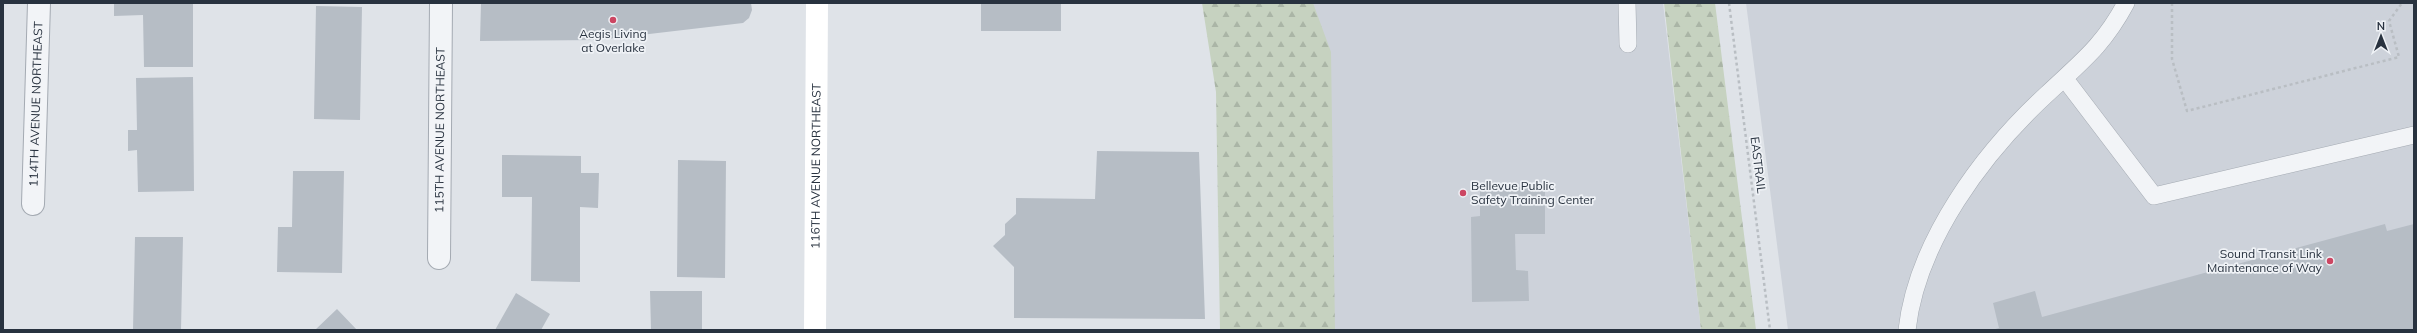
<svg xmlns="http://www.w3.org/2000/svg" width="2417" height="333" font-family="Mulish,sans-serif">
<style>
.built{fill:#cdd2da}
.forest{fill:url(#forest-firs)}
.building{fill:#b6bdc5}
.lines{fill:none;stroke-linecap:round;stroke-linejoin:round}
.service-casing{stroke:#a4aab2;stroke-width:18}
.minor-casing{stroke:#a4aab2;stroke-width:24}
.path{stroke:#b9bec3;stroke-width:2.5;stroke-dasharray:3 3;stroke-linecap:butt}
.service{stroke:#f2f4f7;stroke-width:17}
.minor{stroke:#f2f4f7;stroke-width:22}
.secondary{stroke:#fff;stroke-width:22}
.poi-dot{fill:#cc4662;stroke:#eff2f6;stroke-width:1.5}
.labels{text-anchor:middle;stroke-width:3.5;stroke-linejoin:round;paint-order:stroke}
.poi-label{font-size:12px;fill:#28323f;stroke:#eff2f6}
.street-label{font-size:12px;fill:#28323f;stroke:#eff2f6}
</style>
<defs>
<pattern id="forest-firs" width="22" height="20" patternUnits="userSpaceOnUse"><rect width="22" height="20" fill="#c6d2c0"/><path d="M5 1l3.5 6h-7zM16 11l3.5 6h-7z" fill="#aab5a6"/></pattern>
</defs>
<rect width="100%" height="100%" fill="#dfe3e8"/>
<path class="built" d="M1240,3h423l38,327h-458z
M1746,3h668v327h-626z"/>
<path class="forest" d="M1202,3h111l18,49 4,278h-115l-4,-238z
M1664,3h51l41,327h-55z"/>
<path class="building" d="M114,3h79v64h-49l-1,-52 -29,1z
M481,3h270l1,7 -3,8 -6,5 -145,17 -118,1z
M981,3h80v28h-80z
M316,6l46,1 -2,113 -46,-1z
M193,77l1,114 -56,1 -1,-42 -9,1v-21h9l-1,-52z
M1097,151l102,1 6,167 -191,-1v-51l-21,-21 12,-11v-11l11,-10v-16l79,1z
M502,155l79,1v17h18l-1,35 -18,-1v75l-49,-1 1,-84h-30z
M678,160l48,1 -1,117 -48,-1z
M293,171h51l-2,102 -65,-1 1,-45h14z
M1480,187h65v47h-30l1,36 12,1 1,30 -57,1 -1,-85 9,-1z
M2385,224l2,7 27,-7v106h-422l7,-2 -6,-25 42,-12 7,26z
M135,237h48l-2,93h-48z
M650,291h52v39h-51z
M516,293l34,21 -9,16h-46z
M337,309l20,21h-42z"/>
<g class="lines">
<defs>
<path id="service" d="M1627,3l1,41
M2065,79l89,117 260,-61
M1907,330c10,-89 76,-177 140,-236 34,-32 56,-48 79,-91"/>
<g id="minor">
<path id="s1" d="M33,204l6,-201"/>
<path id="s2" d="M439,258l2,-255"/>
</g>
</defs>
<use href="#service" class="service-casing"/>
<use href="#minor" class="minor-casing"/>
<path class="path" d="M1729,3l41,327
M2172,3v56l15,52 212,-54 -10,-36 13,-18"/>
<use href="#service" class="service"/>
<use href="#minor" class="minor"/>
<path class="secondary" id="s3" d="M815,330l2,-327"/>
</g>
<g class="poi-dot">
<circle cx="613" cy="20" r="4"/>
<circle cx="1463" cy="193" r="4"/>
<circle cx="2330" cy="261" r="4"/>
</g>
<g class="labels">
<g class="poi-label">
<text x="613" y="38">Aegis Living<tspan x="613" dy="14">at Overlake</tspan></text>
<text x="1471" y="190" text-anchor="start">Bellevue Public<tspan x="1471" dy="14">Safety Training Center</tspan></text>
<text x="2322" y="258" text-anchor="end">Sound Transit Link<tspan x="2322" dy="14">Maintenance of Way</tspan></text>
</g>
<g class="street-label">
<text dy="4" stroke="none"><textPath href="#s1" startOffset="100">114TH AVENUE NORTHEAST</textPath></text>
<text dy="4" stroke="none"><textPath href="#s2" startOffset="128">115TH AVENUE NORTHEAST</textPath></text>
<text transform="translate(1758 165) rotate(83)" y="4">EASTRAIL</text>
<text dy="4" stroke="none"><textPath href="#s3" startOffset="164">116TH AVENUE NORTHEAST</textPath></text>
</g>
</g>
<rect width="2417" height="333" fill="none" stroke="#28323f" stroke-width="8"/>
<g transform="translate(2381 36)" stroke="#eff2f6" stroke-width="3" paint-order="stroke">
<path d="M0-3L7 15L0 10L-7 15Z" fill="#28323f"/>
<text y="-6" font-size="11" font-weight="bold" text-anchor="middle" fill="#28323f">N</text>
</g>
</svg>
